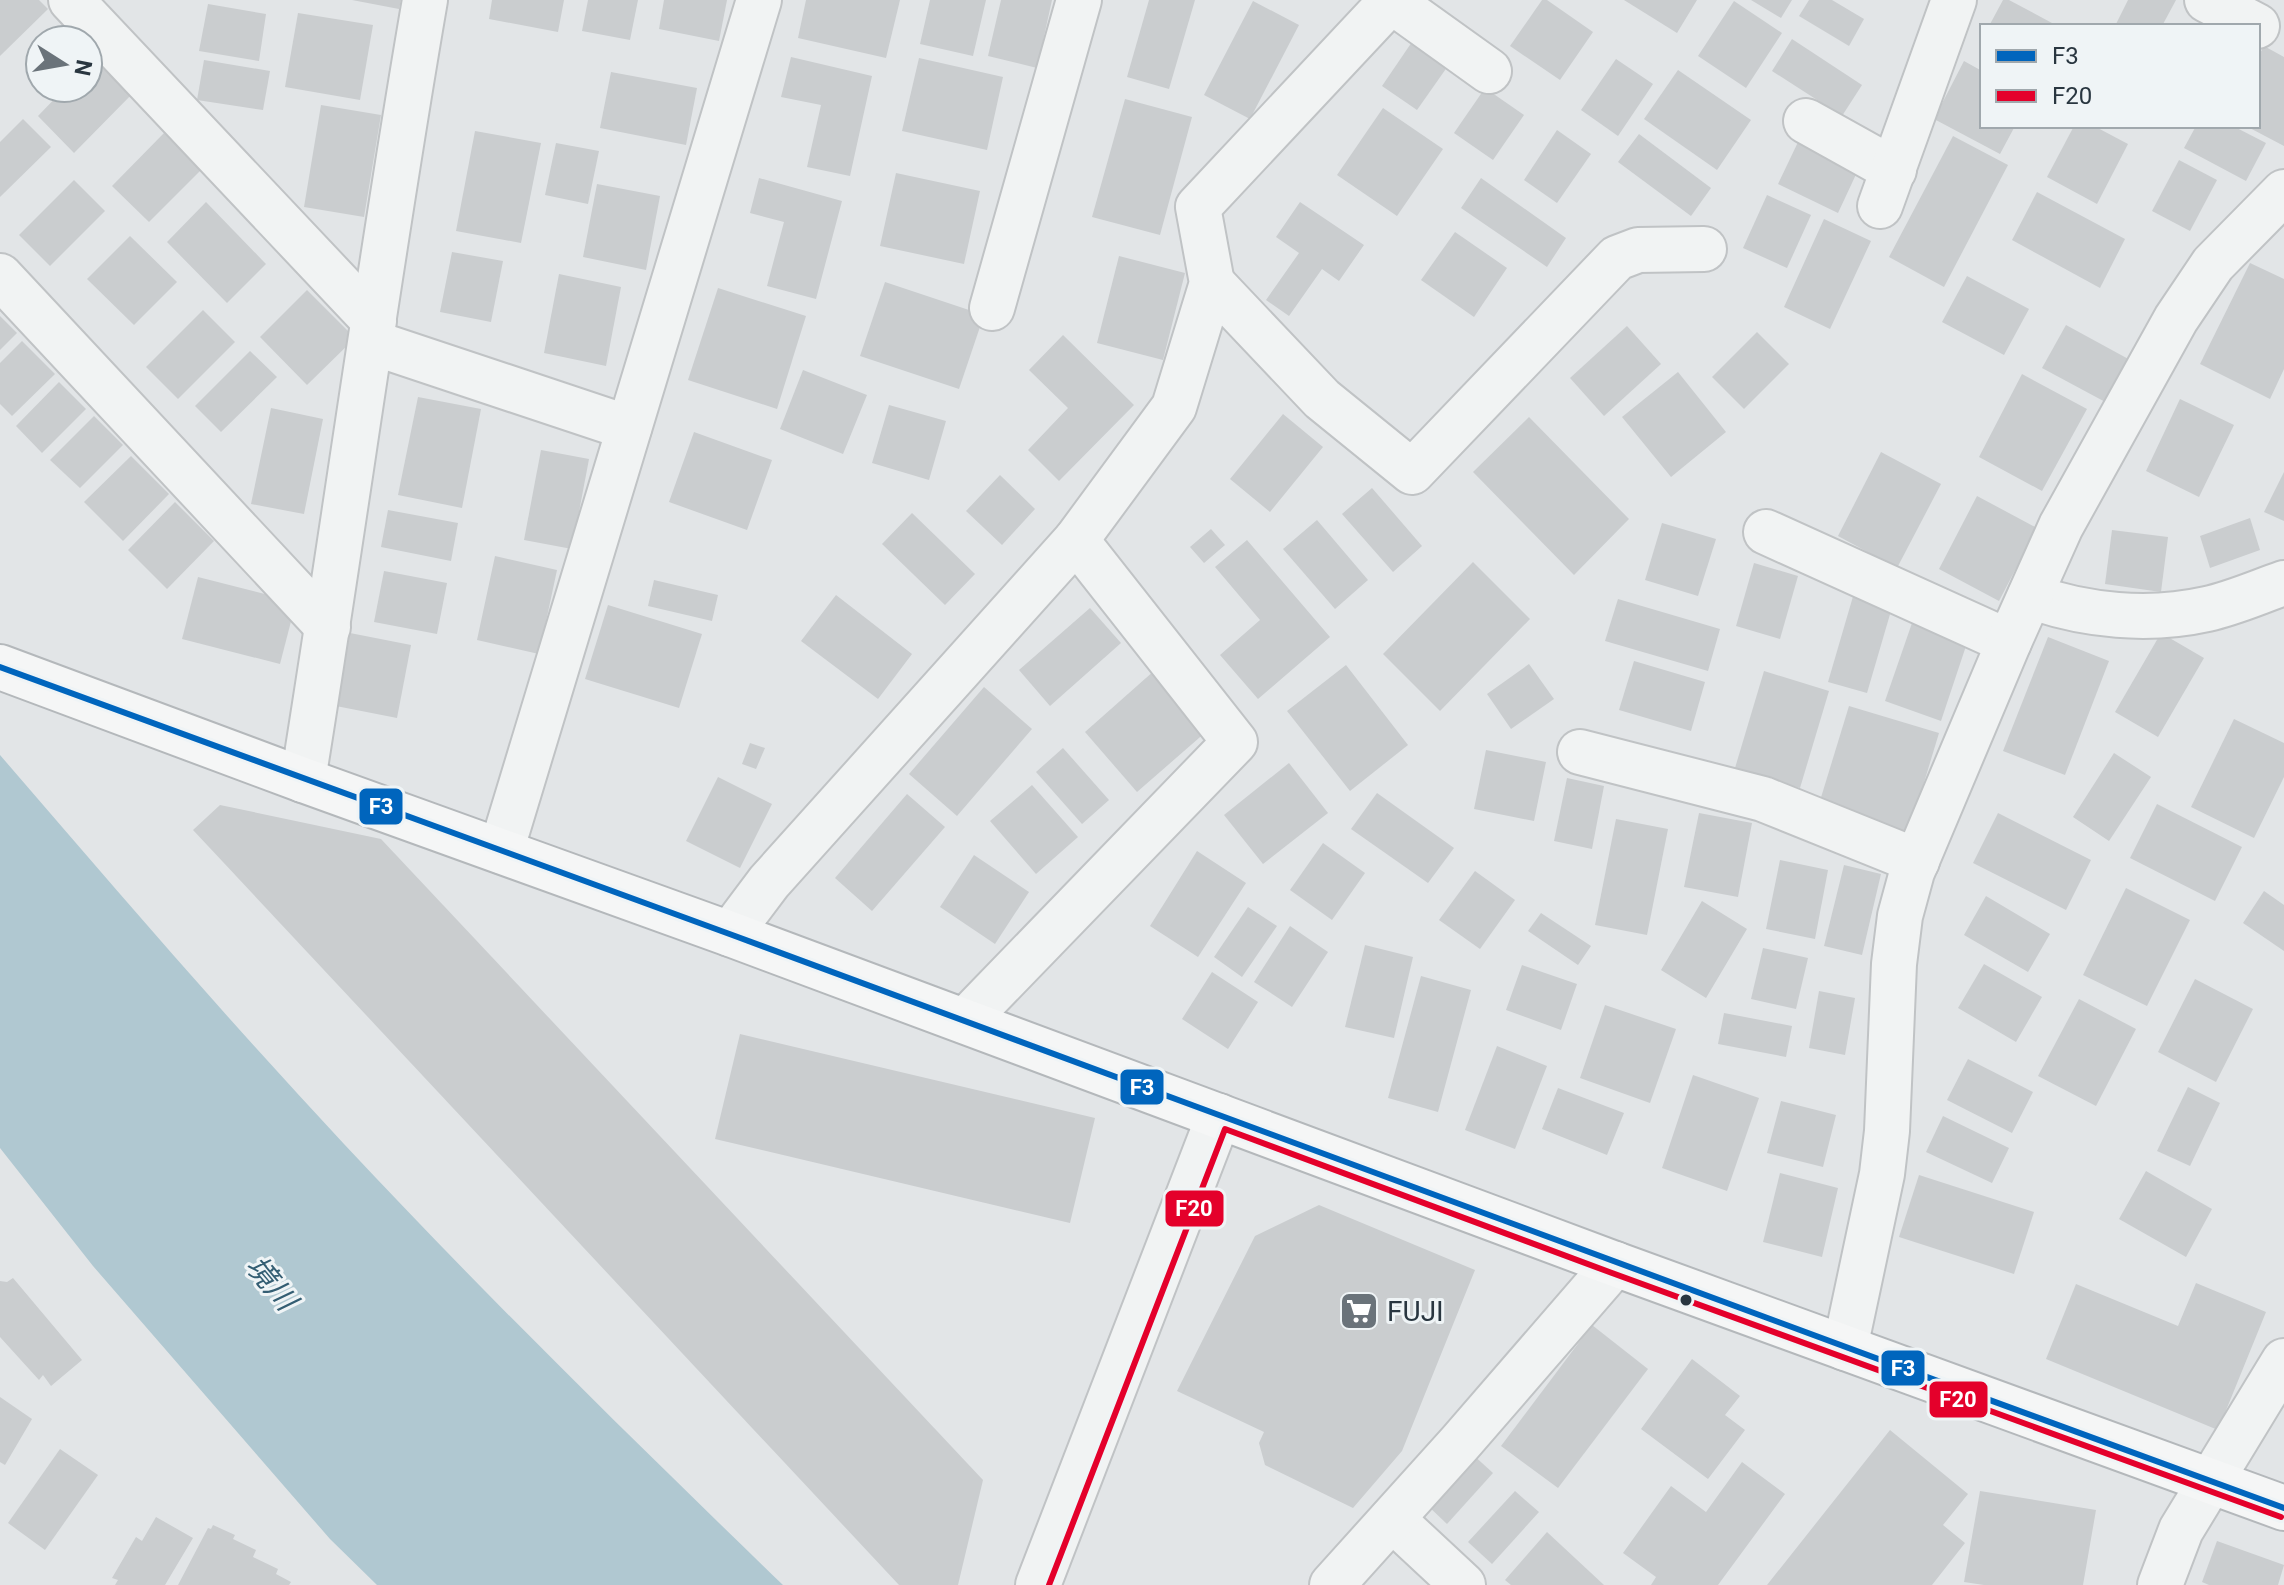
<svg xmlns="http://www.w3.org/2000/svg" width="2284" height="1585" font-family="Roboto,'Noto Sans JP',sans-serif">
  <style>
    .water { fill: #b0c8d1 }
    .building { fill: #cacdcf }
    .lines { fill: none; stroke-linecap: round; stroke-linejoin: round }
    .minor-casing { stroke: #c0c3c5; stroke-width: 48 }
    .highway-casing { stroke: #b4b8bb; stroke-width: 48 }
    .minor { stroke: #f1f3f3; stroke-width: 44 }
    .highway { stroke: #f5f6f6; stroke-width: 44 }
    .bus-1-casing { stroke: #eff4f6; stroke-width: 12 }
    .bus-2-casing { stroke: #eff4f6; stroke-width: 12 }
    .bus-1 { stroke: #0065bd; stroke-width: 6 }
    .bus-2 { stroke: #e4002b; stroke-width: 6 }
    .bus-dot { fill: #293640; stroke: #eff4f6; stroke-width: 3 }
    .labels { text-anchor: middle; stroke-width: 6; stroke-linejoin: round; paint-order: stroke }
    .poi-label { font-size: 28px; fill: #293640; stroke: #eff4f6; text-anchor: start }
    .water-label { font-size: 30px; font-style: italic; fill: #345e73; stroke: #eff4f6 }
    .line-badge { stroke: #eff4f6; stroke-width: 3 }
    .badge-label { font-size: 22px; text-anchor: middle; font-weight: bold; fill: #fff }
  </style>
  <rect width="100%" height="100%" fill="#e2e5e7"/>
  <path class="water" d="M0,755c113,131 226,263 344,389 142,152 290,297 439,441h-406l-47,-46 -237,-273 -93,-118z"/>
  <g class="building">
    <path d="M0,0h39l9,9 -48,47z"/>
    <path d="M352,0h49l-2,9z"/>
    <path d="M492,0h72l-6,32 -69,-13z"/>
    <path d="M588,0h50l-8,40 -48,-9z"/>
    <path d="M664,0h63l-8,41 -60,-12z"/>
    <path d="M806,0h94l-14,58 -88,-20z"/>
    <path d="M930,0h56l-13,56 -53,-12z"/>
    <path d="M1001,0h51l-15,68 -49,-12z"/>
    <path d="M1149,0h46l-26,89 -42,-12z"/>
    <path d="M1542,0h5l46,32 -33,48 -50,-34z"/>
    <path d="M1624,0h73l-20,33z"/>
    <path d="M1751,0h41l-11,18z"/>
    <path d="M1809,0h23l32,19 -15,27 -50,-30z"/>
    <path d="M2003,0h6l43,23 -1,3h-62z"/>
    <path d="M2128,0h48l-14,26h-47z"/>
    <path d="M1253,1l46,24 -49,94 -46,-24z"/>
    <path d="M1734,1l48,32 -36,55 -48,-32z"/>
    <path d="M208,4l58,10 -7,47 -60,-10z"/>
    <path d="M298,13l75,12 -13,75 -75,-13z"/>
    <path d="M67,22l18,18h-36z"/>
    <path d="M1414,39l36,24 -33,47 -35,-24z"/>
    <path d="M1792,39l70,46 -20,31 -70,-45z"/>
    <path d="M88,43l47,48 -61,62 -36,-37 27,-28h23z"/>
    <path d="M2264,46l20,11v89l-38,-20h12v-69z"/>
    <path d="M791,57l81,19 -22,100 -43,-9 14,-62 -40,-8z"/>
    <path d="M919,58l84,19 -16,73 -85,-19z"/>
    <path d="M1616,59l37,25 -35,52 -37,-26z"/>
    <path d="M204,60l66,11 -7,39 -66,-10z"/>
    <path d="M1964,61l18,10v55h33l-15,28 -66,-35z"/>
    <path d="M1678,70l73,50 -34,50 -73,-51z"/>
    <path d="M611,72l86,16 -11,57 -86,-17z"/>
    <path d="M1485,88l39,27 -31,45 -39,-27z"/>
    <path d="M1125,99l67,18 -32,118 -68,-18z"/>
    <path d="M321,105l60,10 -17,102 -60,-10z"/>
    <path d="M1383,108l60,41 -46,67 -60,-41z"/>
    <path d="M23,119l28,28 -51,50v-55z"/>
    <path d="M2074,126h20l34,18 -31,60 -50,-27z"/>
    <path d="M2196,126h37l33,17 -20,38 -62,-33z"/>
    <path d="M1557,130l34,24 -34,49 -33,-23z"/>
    <path d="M475,131l66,12 -20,100 -65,-12z"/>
    <path d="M164,133l37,37 -52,52 -37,-36z"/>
    <path d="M1639,134l72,54 -20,28 -73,-54z"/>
    <path d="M1953,136l55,29 -64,122 -55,-30z"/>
    <path d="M1799,140l60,28 -21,45 -60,-29z"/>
    <path d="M556,143l43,8 -11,53 -43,-9z"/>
    <path d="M2179,160l38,20 -27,51 -38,-20z"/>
    <path d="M896,173l84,18 -16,73 -84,-18z"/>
    <path d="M759,178l83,23 -26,98 -49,-13 17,-64 -34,-9z"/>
    <path d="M1481,178l85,60 -19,29 -86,-59z"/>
    <path d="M74,180l31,31 -55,55 -31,-31z"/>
    <path d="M597,184l63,12 -14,74 -63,-13z"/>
    <path d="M2037,192l88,47 -25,49 -88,-48z"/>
    <path d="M1767,195l44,20 -24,53 -44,-20z"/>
    <path d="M206,202l60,62 -39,39 -60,-61z"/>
    <path d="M1300,202l64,43 -25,36 -17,-12 -33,47 -23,-16 33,-47 -23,-16z"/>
    <path d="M1824,219l47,22 -41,88 -46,-22z"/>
    <path d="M1455,232l52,36 -33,49 -53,-37z"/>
    <path d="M130,236l47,46 -43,43 -47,-46z"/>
    <path d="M452,252l51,9 -12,61 -51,-10z"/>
    <path d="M1119,256l66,17 -22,87 -66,-17z"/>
    <path d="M2250,263l34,16v90l-14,30 -70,-35z"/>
    <path d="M559,274l62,13 -15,79 -62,-13z"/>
    <path d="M1967,276l62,33 -25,46 -62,-33z"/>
    <path d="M885,282l99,33 -25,74 -99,-33z"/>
    <path d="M718,288l88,28 -29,93 -89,-29z"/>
    <path d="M307,290l48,48 -48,47 -47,-48z"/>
    <path d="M203,310l32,32 -57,57 -32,-32z"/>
    <path d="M0,316l17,17 -17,17z"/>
    <path d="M2066,325l66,36 -23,43 -67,-36z"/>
    <path d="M1627,326l34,38 -57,52 -34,-38z"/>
    <path d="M1757,332l32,32 -45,45 -32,-32z"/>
    <path d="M1063,335l71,70 -75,76 -31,-31 40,-42 -39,-38z"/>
    <path d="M22,341l33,33 -43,42 -12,-12v-41z"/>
    <path d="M250,351l27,26 -56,55 -26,-26z"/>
    <path d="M803,370l64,25 -24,59 -63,-25z"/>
    <path d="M1678,372l48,60 -55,45 -49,-60z"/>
    <path d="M2022,374l65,35 -45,82 -63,-34z"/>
    <path d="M59,382l27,27 -44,44 -26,-27z"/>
    <path d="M418,397l63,12 -19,99 -64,-13z"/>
    <path d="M2180,399l54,26 -35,72 -53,-26z"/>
    <path d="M889,405l57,16 -17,59 -57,-17z"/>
    <path d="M271,408l52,11 -19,95 -53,-10z"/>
    <path d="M1283,414l40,33 -53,65 -40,-33z"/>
    <path d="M94,416l29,29 -43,43 -30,-28z"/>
    <path d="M1529,417l100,102 -55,56 -101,-103z"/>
    <path d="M694,432l78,28 -25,70 -78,-28z"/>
    <path d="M541,450l48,9 -17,90 -48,-9z"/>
    <path d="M1881,452l60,32 -44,84 -59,-32z"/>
    <path d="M131,456l38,38 -46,47 -39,-39z"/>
    <path d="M2284,472v49l-20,-9z"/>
    <path d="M1000,475l35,34 -33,36 -36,-34z"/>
    <path d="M1372,488l50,58 -29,26 -51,-58z"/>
    <path d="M1977,496l60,32 -38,73 -60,-32z"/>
    <path d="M175,502l39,39 -47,48 -39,-39z"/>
    <path d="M388,510l70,13 -7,38 -70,-14z"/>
    <path d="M912,513l63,61 -30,31 -63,-61z"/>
    <path d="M2250,518l10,32 -50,18 -10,-32z"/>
    <path d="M1317,520l51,60 -33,29 -52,-60z"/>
    <path d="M1662,523l54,16 -18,57 -53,-16z"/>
    <path d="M1211,529l14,16 -21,18 -14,-16z"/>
    <path d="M2112,530l56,7 -7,55 -56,-8z"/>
    <path d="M1247,540l83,97 -72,62 -38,-44 40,-35 -45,-53z"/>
    <path d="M495,556l62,14 -18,84 -62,-14z"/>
    <path d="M1473,562l57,57 -90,92 -57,-57z"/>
    <path d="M1754,563l44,13 -18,63 -44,-13z"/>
    <path d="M384,571l63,12 -10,51 -63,-12z"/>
    <path d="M198,577l98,25 -16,62 -98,-25z"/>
    <path d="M654,580l64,15 -6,26 -64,-15z"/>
    <path d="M1854,593l39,11 -26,89 -39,-11z"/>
    <path d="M836,595l76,59 -34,45 -77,-58z"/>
    <path d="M1618,599l102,30 -12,42 -103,-30z"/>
    <path d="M608,605l94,29 -23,74 -94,-29z"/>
    <path d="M1090,608l31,35 -71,63 -31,-36z"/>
    <path d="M1912,623l55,20 -26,78 -56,-20z"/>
    <path d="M350,633l61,12 -14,73 -61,-12z"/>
    <path d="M2161,633l43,25 -46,79 -43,-25z"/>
    <path d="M2048,637l61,24 -44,114 -62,-24z"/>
    <path d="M1634,661l71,21 -14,49 -72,-21z"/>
    <path d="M1529,664l25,35 -43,30 -24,-35z"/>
    <path d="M1346,665l62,80 -58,46 -63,-80z"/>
    <path d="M1155,670l52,61 -70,61 -52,-60z"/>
    <path d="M1764,671l65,20 -29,97 -65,-20z"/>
    <path d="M984,687l48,42 -75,87 -48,-42z"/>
    <path d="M1849,706l90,27 -30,99 -90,-28z"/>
    <path d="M2234,719l50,24v34l-30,61 -63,-31z"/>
    <path d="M750,743l15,5 -9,21 -14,-5z"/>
    <path d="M1063,748l46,52 -27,24 -46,-52z"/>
    <path d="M1486,750l60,12 -12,59 -60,-12z"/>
    <path d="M2114,753l37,24 -42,64 -36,-24z"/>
    <path d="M1289,763l39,50 -65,51 -39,-49z"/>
    <path d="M718,777l54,27 -32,64 -54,-27z"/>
    <path d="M1567,778l37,8 -12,63 -38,-8z"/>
    <path d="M1032,785l46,52 -42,37 -46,-53z"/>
    <path d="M1377,793l77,55 -26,35 -77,-54z"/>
    <path d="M907,794l38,33 -73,84 -37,-33z"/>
    <path d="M2157,804l85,43 -27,54 -85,-43z"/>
    <path d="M220,805l161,34 602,641 -25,105h-59l-706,-755z"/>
    <path d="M1699,813l53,10 -14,74 -54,-10z"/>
    <path d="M1998,813l93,47 -25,50 -93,-47z"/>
    <path d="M1616,819l52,10 -21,106 -52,-10z"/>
    <path d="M1323,843l42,30 -33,47 -42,-30z"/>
    <path d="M1197,851l49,32 -48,74 -48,-31z"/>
    <path d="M974,855l55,37 -34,52 -55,-37z"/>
    <path d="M1780,860l48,10 -13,69 -49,-10z"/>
    <path d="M1844,865l37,9 -19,81 -38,-9z"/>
    <path d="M1475,871l40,29 -35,49 -41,-29z"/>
    <path d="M2126,888l64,32 -43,86 -64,-31z"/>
    <path d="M2264,891l20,14v46l-41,-28z"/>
    <path d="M1986,896l64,38 -22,38 -64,-37z"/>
    <path d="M1702,901l45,28 -41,69 -45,-28z"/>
    <path d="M1248,907l29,19 -35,51 -28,-20z"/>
    <path d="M1541,913l50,33 -13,19 -50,-34z"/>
    <path d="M1290,926l38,26 -36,55 -38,-25z"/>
    <path d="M1365,945l48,12 -19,81 -49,-11z"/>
    <path d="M1763,948l45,10 -12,51 -45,-10z"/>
    <path d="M1984,964l58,33 -26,45 -58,-34z"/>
    <path d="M1522,965l55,19 -16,46 -55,-20z"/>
    <path d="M1212,972l46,30 -30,47 -46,-30z"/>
    <path d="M1421,976l50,14 -33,122 -50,-14z"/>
    <path d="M2195,979l58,30 -37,73 -58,-30z"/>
    <path d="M1819,991l36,7 -10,57 -36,-7z"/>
    <path d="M2079,999l57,30 -40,77 -58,-30z"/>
    <path d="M1605,1005l71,24 -26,74 -70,-25z"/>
    <path d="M1724,1013l68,13 -6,31 -68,-13z"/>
    <path d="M740,1034l355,84 -25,105 -355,-84z"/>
    <path d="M1497,1046l50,20 -32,83 -50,-19z"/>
    <path d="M1968,1059l65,33 -21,41 -65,-33z"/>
    <path d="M1693,1075l66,23 -32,93 -65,-23z"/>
    <path d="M2188,1087l32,16 -30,63 -33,-15z"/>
    <path d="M1558,1088l66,25 -17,42 -65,-26z"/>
    <path d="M1781,1101l55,14 -13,52 -56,-14z"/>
    <path d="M1943,1116l66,32 -17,35 -66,-31z"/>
    <path d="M2146,1171l66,38 -26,48 -67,-38z"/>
    <path d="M1780,1173l58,15 -16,69 -59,-15z"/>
    <path d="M1919,1175l115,37 -20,62 -115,-37z"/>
    <path d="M1319,1205l156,65 -73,181 -49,57 -88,-43 -6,-22 5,-11 -87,-41 78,-155z"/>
    <path d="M13,1278l69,82 -31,26 -8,-11 -4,5 -39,-43v-56l7,1z"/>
    <path d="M2196,1283l70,29 -48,118 -172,-71 30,-75 102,42z"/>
    <path d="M1592,1325l56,44 -90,119 -57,-42z"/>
    <path d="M1692,1359l48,37 -15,19 20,15 -37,49 -67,-50z"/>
    <path d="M0,1397l32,22 -27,46 -5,-3z"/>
    <path d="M1890,1430l78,64 -25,31 22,18 -33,42h-165z"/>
    <path d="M60,1449l38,26 -53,75 -37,-27z"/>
    <path d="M1471,1453l22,20 -46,51 -22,-21z"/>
    <path d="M1742,1462l43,32 -67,91h-67l5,-8 -33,-24 48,-67 35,26z"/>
    <path d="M1515,1491l24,21 -47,52 -24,-22z"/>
    <path d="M1980,1491l116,19 -13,75h-99l-20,-3z"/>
    <path d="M156,1517l37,21 -28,47h-50l3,-5 -6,-2 24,-41 6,4z"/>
    <path d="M213,1525l22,10 -2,4 23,11 -3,7 25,12 -2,5 15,8 -2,3h-111l30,-57 3,1z"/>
    <path d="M1547,1532l57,53h-93l-6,-5z"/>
    <path d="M2217,1541l67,24 -6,20h-69l-7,-3z"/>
  </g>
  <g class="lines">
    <defs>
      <g id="minor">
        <path d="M71,0l303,321"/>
        <path d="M1390,0l99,71"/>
        <path d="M2207,0l50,26"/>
        <path d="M1806,121l88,49"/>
        <path d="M1880,206l74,-206"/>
        <path d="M0,276l328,351"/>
        <path d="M1212,283l110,116 90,73 205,-214 21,-8 66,-1"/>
        <path d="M992,308l87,-308"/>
        <path d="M371,342l258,86"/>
        <path d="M1766,532l243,110"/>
        <path d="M2030,596c55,20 119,26 177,13 27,-6 51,-17 77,-26"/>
        <path d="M1580,752l183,47 154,62"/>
        <path d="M303,780c42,-260 77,-521 122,-780"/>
        <path d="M501,851l258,-851"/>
        <path d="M730,934l39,-52 307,-342 98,-133 38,-124 -14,-76 193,-206"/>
        <path d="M965,1021l270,-279 -159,-202"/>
        <path d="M1845,1348l37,-174 5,-43 7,-167 6,-48 12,-44 97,-230 52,-116 115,-207 37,-55 71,-72"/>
        <path d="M1392,1519l71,66"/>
        <path d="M1038,1585l181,-469"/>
        <path d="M1332,1585l128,-142 155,-179"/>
        <path d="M2160,1585l21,-55 103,-169"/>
      </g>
      <path id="highway" d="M0,667l303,113 427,154 885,330 669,244"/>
    </defs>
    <use href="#minor" class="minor-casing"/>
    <use href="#highway" class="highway-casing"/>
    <use href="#minor" class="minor"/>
    <use href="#highway" class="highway"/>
    <defs>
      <path id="bus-1" d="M0,667c244,91 490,178 735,269 516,191 1032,383 1549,572"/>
      <path id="bus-2" d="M1049,1585l176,-456 387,144 669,244"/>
    </defs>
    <use href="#bus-1" class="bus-1-casing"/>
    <use href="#bus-2" class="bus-2-casing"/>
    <use href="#bus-1" class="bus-1"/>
    <use href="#bus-2" class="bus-2"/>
  </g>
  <defs>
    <symbol id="supermarket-square" viewBox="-11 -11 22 22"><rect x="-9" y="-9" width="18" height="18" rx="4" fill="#6a737a" stroke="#eff4f6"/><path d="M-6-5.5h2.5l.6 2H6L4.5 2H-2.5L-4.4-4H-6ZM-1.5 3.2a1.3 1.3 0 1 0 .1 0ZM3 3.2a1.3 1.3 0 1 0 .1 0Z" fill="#fff"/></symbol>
  </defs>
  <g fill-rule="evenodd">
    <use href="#supermarket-square" x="1337" y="1289" width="44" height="44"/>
  </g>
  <circle class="bus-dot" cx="1686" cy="1300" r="7"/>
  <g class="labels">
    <g class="poi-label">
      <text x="1387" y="1321">FUJI</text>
    </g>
    <g class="water-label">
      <text transform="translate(271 1283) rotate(50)" y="10">境川</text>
    </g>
  </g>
  <g class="line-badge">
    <rect x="358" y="787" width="46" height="39" rx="8" fill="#0065bd"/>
    <rect x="1119" y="1068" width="46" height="38" rx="8" fill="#0065bd"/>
    <rect x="1164" y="1189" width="61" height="39" rx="8" fill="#e4002b"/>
    <rect x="1880" y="1349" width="46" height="38" rx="8" fill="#0065bd"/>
    <rect x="1928" y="1380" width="61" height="39" rx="8" fill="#e4002b"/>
  </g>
  <g class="badge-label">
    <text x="381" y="814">F3</text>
    <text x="1142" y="1095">F3</text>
    <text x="1194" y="1216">F20</text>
    <text x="1903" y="1376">F3</text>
    <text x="1958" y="1407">F20</text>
  </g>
  <rect x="1980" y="24" width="280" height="104" fill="#eff4f6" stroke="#a0a8ad" stroke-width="2"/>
  <rect x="1996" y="50" width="40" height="12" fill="#0065bd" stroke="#a0a8ad" stroke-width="2"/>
  <text x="2052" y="64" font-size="24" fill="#293640">F3</text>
  <rect x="1996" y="90" width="40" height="12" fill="#e4002b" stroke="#a0a8ad" stroke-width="2"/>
  <text x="2052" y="104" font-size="24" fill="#293640">F20</text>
  <g transform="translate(64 64) rotate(101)"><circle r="38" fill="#eff4f6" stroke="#a0a8ad" stroke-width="2"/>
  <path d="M0-6L14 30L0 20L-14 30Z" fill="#6a737a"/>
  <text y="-12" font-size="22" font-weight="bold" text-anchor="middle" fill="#293640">N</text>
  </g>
</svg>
